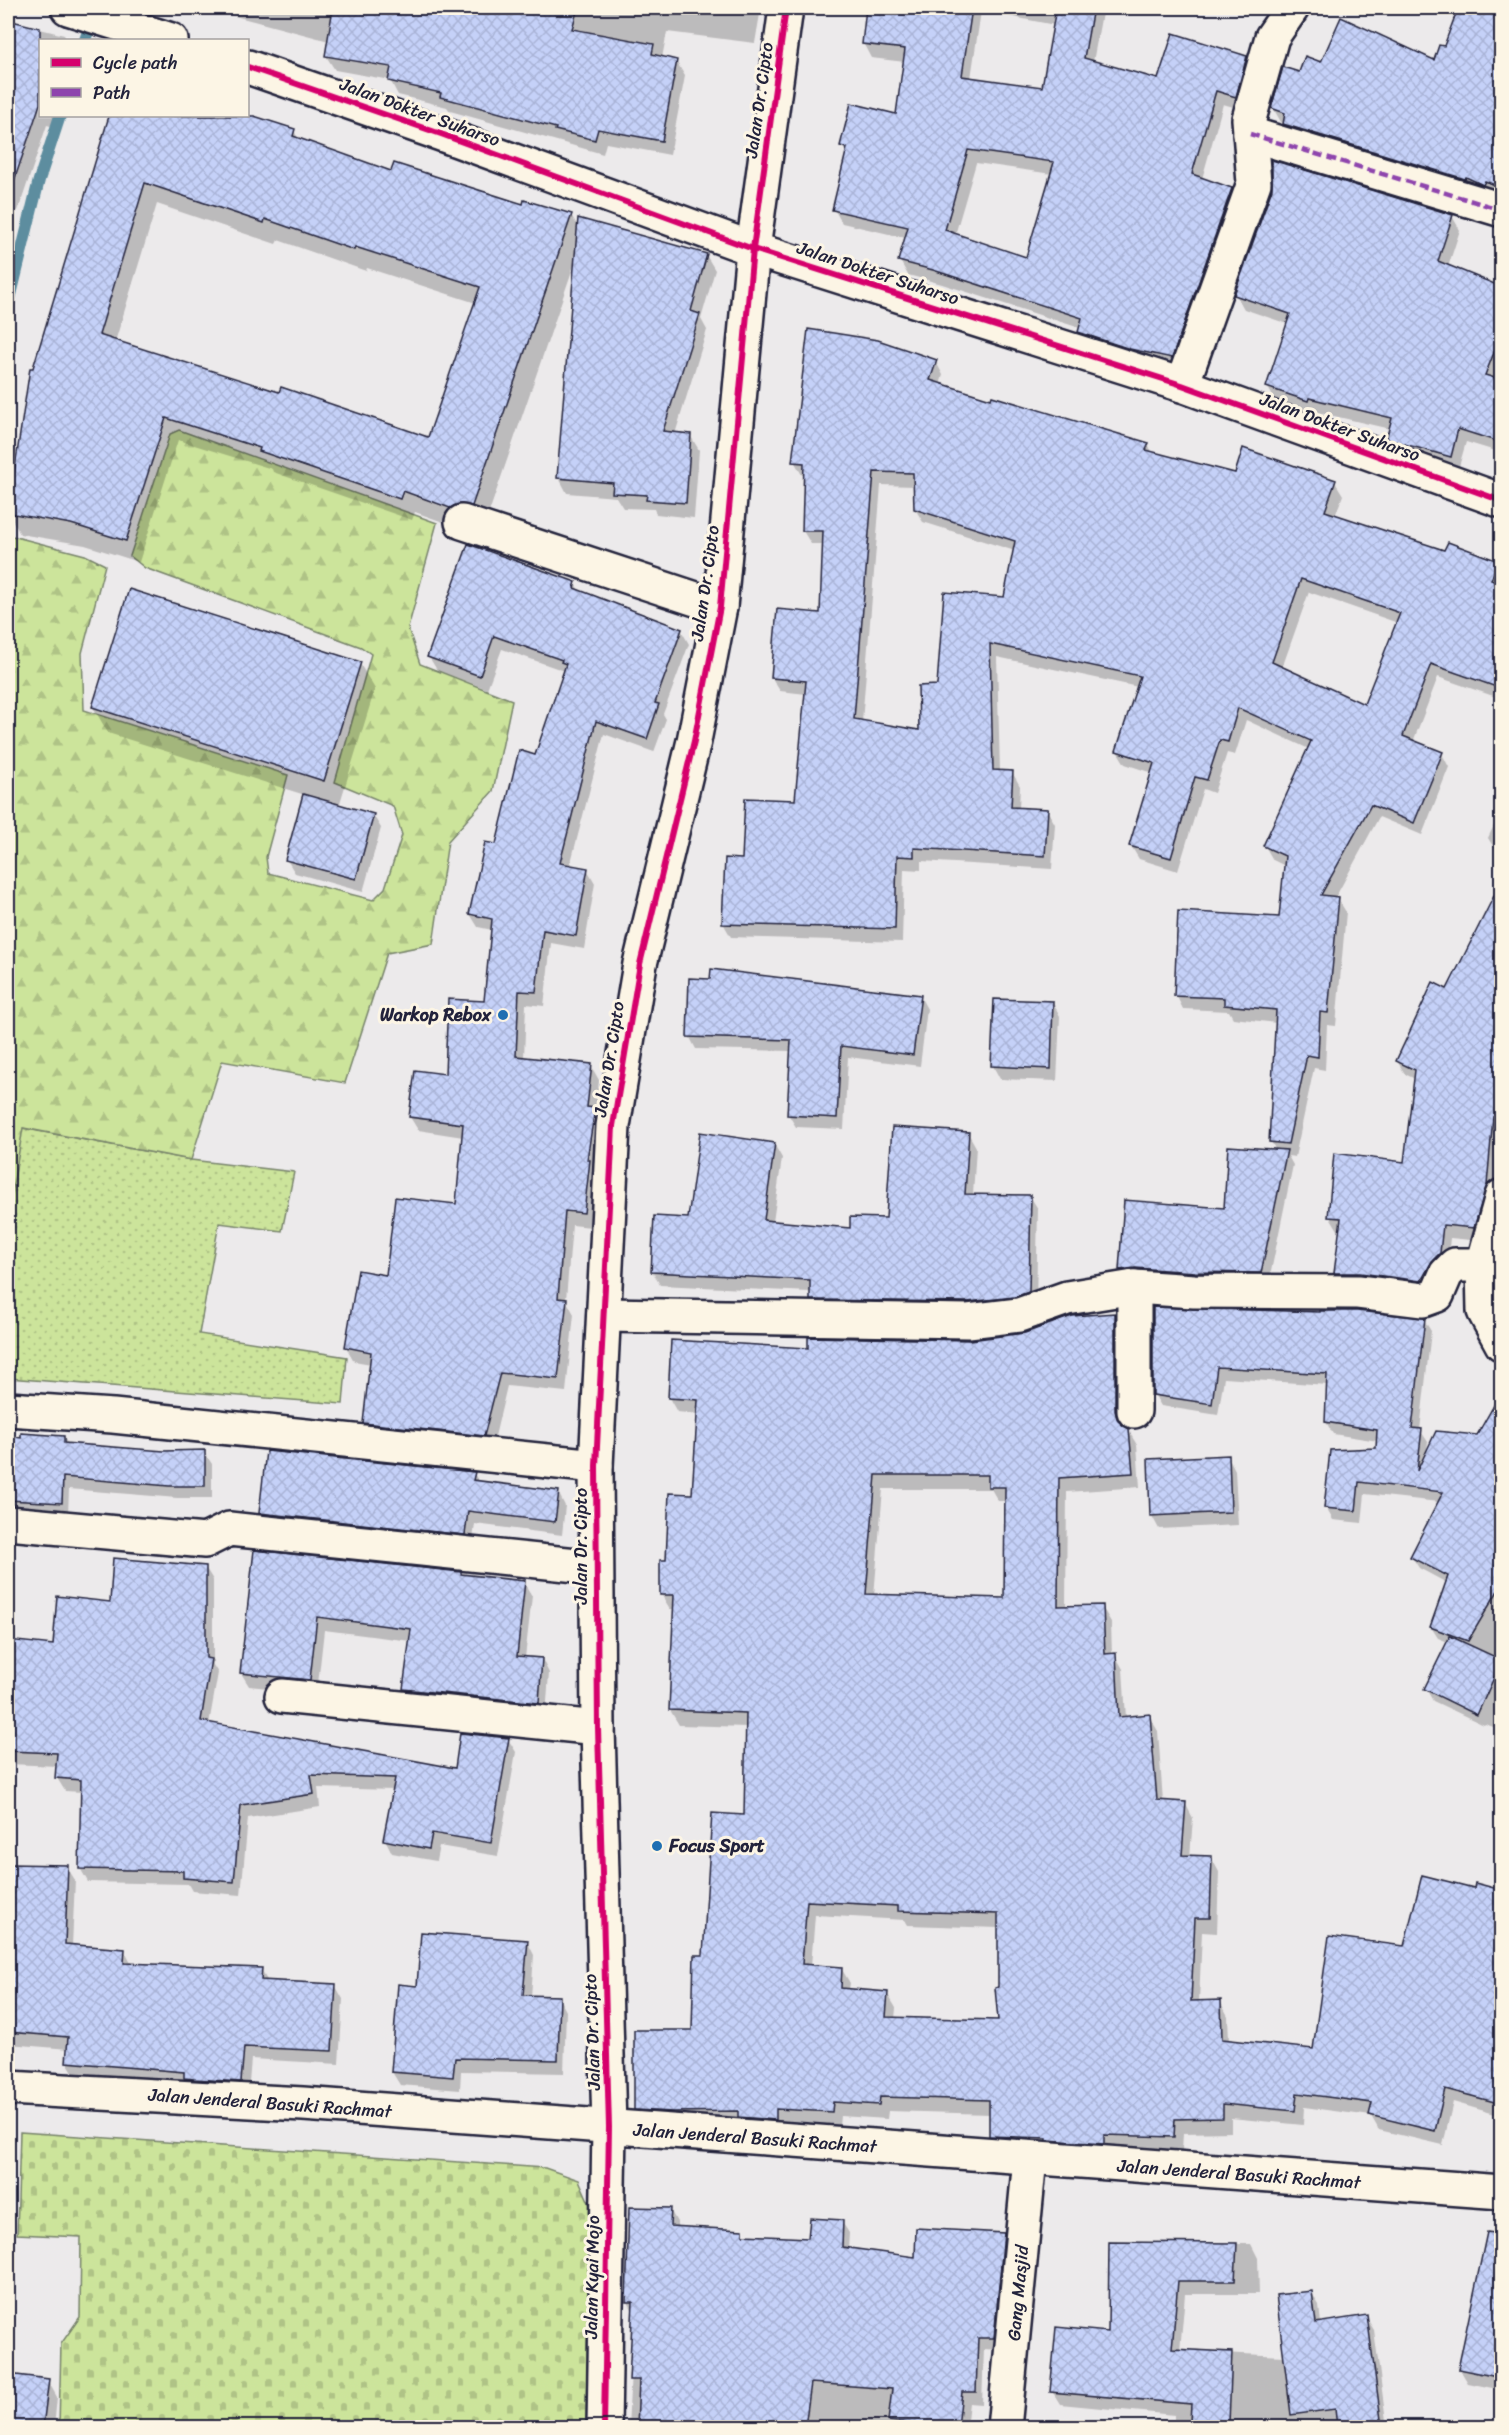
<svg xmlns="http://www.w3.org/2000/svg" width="1509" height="2435" font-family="Sriracha,sans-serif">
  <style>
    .grass { fill: url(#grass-dots); stroke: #77836b; stroke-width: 1.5 }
    .forest { fill: url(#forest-firs); stroke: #77836b; stroke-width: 1.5 }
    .cemetery { fill: url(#cemetery-stones); stroke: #77836b; stroke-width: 1.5 }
    .shadow { fill: #0003; fill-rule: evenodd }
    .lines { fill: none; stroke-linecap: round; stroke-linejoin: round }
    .stream { stroke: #5d8d9f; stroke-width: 12 }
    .building { fill: url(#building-cross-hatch); stroke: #22223b; stroke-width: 1.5; fill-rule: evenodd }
    .street-casing { stroke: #22223b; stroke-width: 38 }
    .secondary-casing { stroke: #22223b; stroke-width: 38 }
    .primary-casing { stroke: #22223b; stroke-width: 38 }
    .street { stroke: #fcf5e5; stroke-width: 33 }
    .secondary { stroke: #fcf5e5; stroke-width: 33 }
    .primary { stroke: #fcf5e5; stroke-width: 33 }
    .quiet { stroke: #8e44ad; stroke-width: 4.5; stroke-dasharray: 9 4.5; stroke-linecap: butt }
    .cycleway-casing { stroke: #fcf5e5; stroke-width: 10 }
    .cycleway { stroke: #d6006c; stroke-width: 6 }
    .poi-dot { fill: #1f6fb2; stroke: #fcf5e5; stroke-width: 2 }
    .labels { text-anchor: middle; stroke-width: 6; stroke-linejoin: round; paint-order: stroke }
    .street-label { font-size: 18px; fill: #22223b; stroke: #fcf5e5 }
    .poi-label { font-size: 18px; font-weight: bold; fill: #22223b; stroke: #fcf5e5; text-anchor: end }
  </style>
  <defs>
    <pattern id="grass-dots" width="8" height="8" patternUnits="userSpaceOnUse" patternTransform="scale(1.5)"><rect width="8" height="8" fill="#cce49b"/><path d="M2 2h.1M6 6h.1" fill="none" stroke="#afc386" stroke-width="1.8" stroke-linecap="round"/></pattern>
    <pattern id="forest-firs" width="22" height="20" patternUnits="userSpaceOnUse" patternTransform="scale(1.5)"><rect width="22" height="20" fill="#cce49b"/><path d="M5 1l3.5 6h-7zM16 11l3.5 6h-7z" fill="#afc386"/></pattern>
    <pattern id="cemetery-stones" width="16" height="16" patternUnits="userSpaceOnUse" patternTransform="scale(1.5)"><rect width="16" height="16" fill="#cce49b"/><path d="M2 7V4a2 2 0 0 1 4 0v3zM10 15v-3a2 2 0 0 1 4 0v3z" fill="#afc386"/></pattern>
    <pattern id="building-cross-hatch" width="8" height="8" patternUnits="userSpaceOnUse" patternTransform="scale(1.5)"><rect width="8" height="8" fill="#c5d1f8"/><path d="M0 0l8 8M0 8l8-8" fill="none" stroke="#a9b3d6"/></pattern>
  </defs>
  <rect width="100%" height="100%" fill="#eceaeb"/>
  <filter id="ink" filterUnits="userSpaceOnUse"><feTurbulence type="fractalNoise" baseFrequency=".0167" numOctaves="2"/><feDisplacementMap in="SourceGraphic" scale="12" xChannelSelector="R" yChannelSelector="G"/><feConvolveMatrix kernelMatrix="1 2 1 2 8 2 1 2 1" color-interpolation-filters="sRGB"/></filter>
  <g filter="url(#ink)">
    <path class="grass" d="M22,1128l169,32 103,12 -12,59 -63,-8 -20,111 148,23 -4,47 -335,-26v-163z"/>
    <path class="forest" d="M179,430l258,93 -29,105 12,36 92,36 -19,91 -45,50 -15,103 -46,9 -42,130 -123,-22 -31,99 -168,-32 -15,87v-680l77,20 20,10 -23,88 2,57 204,65 -22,82 2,16 105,27 12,-12 17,-53 -9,-29 -58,-24 36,-128 -10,-7 -216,-79 -15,-12 40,-122z"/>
    <path class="cemetery" d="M20,2132l525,36 34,12 11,25 -4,222h-527l2,-83 19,-27 1,-80 -64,-3z"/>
    <g class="shadow">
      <path d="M204,8h552l4,6 -5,29 -88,-11 -5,26 14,3 9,15 -15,79 -64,-12 -3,11 -153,-43 -3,-4 -49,-12 -8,-15 -55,-10 -9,-14 3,-15z"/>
      <path d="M868,8h235l-10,54 66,19 87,-24 8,14 -10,39 -21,-6 -21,75 29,10 9,14 -60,168 -93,-25 -8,-14 1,-4 -138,-44 -34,-9 -8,-14 6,-23 -64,-15 -8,-14 13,-55 -5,-8 55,-30 8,-54 -34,-4 -8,-15zM981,11l74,14 -11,64 -73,-11zM976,163l76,11 -25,85 -72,-24z"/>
      <path d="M1459,8h43v190l-209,-60 -8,-15 -4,-1 -8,-14 27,-34 22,-10 113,-2 10,-14z"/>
      <path d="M8,21l56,14 3,5h-27v76h17l-3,11 -7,-2 -29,86 -10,-4z"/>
      <path d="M248,115l46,16 5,9 93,33 132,33 47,9 8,13 127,27 9,15 -14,49 6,11 -32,104 15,1 9,15 -5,68 -38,-4 -2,-5 -31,-1 -7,-11 -49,-4 -8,-15 16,-216 -91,265 -21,2 -48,-17 -3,8 -139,-48 -1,-3 -94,-29 -39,122 -54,-17 -65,-11 -12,-22 23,-142h3l76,-254zM157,204l119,40 2,-4 88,31 1,-3 109,35 -47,136 -314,-97z"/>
      <path d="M1452,216l8,14 -12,37 54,22v76l-6,15 6,2v71l-36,-11 -8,28 -62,-18 -8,-14 2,-9 -73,-17 -1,2 -41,-14 -8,-14 21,-62 -44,-15 -8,-14z"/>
      <path d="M936,362l7,13 -3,10 208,59 5,10 83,21 99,7 8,13 -8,21 110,36 3,-8 49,19 5,7v129l-64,-22 -25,65 29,12 7,13 -27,68 -43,-18 -44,81 3,1 8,13 -10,114 -9,-1 -2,45 -11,-2 -19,89 -7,-1 5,9 -25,121 -140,-3 -7,-13 5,-68 99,7 51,-58 -5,-10 6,-118 -44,-5 -4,-7 -46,-2 -7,-14 104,-77 5,-52 -12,-6 -8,-14 44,-97 -63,-29 -11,35 -8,-2 -13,40 -11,-4 -25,82 -39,-12 -8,-13 21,-73 -27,-9 -8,-13 21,-64 -141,-30 3,115h12l8,14 -1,23 28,1 8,14 -3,45 -131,-8v9l-17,-1 -2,73 -171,-5 -8,-14 20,-62 53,-59 10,-108 -26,-3 -8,-13 49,-64 3,-70h-13l-8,-13 2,-56h-3l-8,-14zM881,485l34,1v23l8,13 92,29 -9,47 -85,134 -59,-10zM1309,592l89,31 -33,83 -83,-38z"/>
      <path d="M575,583l4,8 102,39 8,14 -26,70 3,5 -12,33 -50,-18 -34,132 17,3 8,14 -11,66 -33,-6 -7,63 -18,-2 -2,54 67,8 8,14 -3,32 6,11 -11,104 -19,-2 -6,75 8,14 -8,78 -59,-6 -15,63 -119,-13 -8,-13 6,-59 -17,-3 -8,-14 42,-70 69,-71 6,-69 -45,-7 -8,-13 36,-41 39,-74 7,-72 -14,-3 -8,-13 66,-158 29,-85 -63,-22 -15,40 -50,-19 -8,-13z"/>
      <path d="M360,664l15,25 -36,117 34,9 8,13 -18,64 -68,-19 -8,-13 18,-65 -197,-62 -15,-26z"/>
      <path d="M1502,808v46l-6,-3 -8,-13z"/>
      <path d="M1502,883v274l-5,8 -3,34 -13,42 -31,-3 -3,29 -17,26 -86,-7 -8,-13 5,-43h-3l-8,-13 76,-53 9,-85 -10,-5 -8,-13 51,-70z"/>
      <path d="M920,996l7,13 -7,57 -72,-9 -4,72 -48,-2 -8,-13 4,-63 -96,-2 -7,-13z"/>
      <path d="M1053,1003l7,13 -3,65 -57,-2 -7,-13z"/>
      <path d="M968,1133l8,14 -3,48 57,1 8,13 -2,96 -217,7 -8,-13v-7l-151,-7 -8,-14 37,-52 85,-75 8,14 -9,64 78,7 36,-9z"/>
      <path d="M1154,1309l270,11 7,11 -11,99 8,12 -2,12 51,-17 25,-19v312l-17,-6 -1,1 -51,-24 -7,-12 22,-47 -10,-4 -7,-11 16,-44 -28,-15 -7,-11 27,-55 -74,-8 -3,29 -29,-3 -7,-12 51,-59 1,-8 -45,-7 -7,-12 2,-37 -104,-7 -6,37 -57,-9 -7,-12z"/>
      <path d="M1114,1315l9,14v97l5,4 9,15 3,42 -73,5 -1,116 36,-1 9,15 1,33h3l8,14 3,49 23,-2 9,15 5,71 22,1 8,15 -3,39h21l8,15 -2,61 -15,-1 -3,70 21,-1 8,15 1,25 85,9 91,-102 70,-58 27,2v224l-49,-14 -10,43 -64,-15 -8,-14 -67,-9 -1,18 -72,-7v14l-48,1 -1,18 -184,-1 -8,-15v-21l-102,-3 -1,8 -47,-3 -1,10 -55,-3v11l-140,-10 -8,-15 57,-78 12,-74 40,-140 2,-90 -68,-2 -9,-15 5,-101h-5l-9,-15 6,-32 26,-66 5,-82 -21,-2 -8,-14 140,-48 161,-9 55,-7zM883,1489h108l7,12h8v99l-132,-4zM815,1915l90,5 3,5 91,3 1,94 -105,-3 1,-11 -9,-15 -38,-3 1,-7 -9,-15 -30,-2z"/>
      <path d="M8,1437l15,3 41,-3 4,8 96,7h40l8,12v34h-35l-108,-9 -1,26 -60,-3z"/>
      <path d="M1228,1456l7,14 3,55 -79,4 -7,-13 -3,-56z"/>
      <path d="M474,1474l6,9 78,9 7,14 -3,29 -87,-11 -3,23 -204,-21 -8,-13z"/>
      <path d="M256,1552l268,31 8,13 -7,62 17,1 7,14 -3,43 -134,-14 -8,-13 7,-48 -87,-11 -7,63 -68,-7 -8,-13z"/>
      <path d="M205,1567l8,13v85l5,8 -9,51 247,46 52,-31 8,13 -18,104 -59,-10 -3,15 -44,-8 -7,-14 9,-49 -76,-2 2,19 -72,11 -7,77 -49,-4 -4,-7 -100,-2 -8,-14 2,-76 -17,-1 -8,-13 1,-12 -50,-2v-123l46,6 57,-44z"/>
      <path d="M8,1827l2,4 -2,27z"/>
      <path d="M8,1865l59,2 8,13 -3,66 52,4 8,15 129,5 7,12 67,3 8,14 -4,65 -88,-5 -3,36 -59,-10 -114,-10 -8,-13 2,-13 -61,-5z"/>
      <path d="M527,1941l7,14 -3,42 28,1 7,13 -2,62 -103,-2 -1,19 -60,-5 -8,-13 26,-84z"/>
      <path d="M670,2210l7,12v6l65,3 3,5 65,4 32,-18 7,11 -1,16 68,10 87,-24 7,12 -10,103 -16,-1 -2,55 -13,-1 -3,25h-338l6,-115 -6,-11z"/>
      <path d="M1111,2244h140l7,14 1,36h-74l-5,57 105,5 26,-64 8,13 2,19 45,-7 8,13 13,98h-213v-13l-114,-11 -8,-13 57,-58z"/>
      <path d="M1502,2276v114l-34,-7 -9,-15z"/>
      <path d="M8,2376l40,5 9,16 -3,31h-46z"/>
    </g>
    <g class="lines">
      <g class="stream">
        <path d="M85,40l8,-23"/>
        <path d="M8,307l31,-127 21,-64"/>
      </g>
    </g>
    <g class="building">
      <path d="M333,8h245l-6,21 82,15 -2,10 25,6 -15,81 -64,-12 -3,11 -40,-10 1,-2 -116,-31 1,-4 -53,-12 3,-14 -66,-11z"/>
      <path d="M866,8h106l-10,68 80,11 14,-79h37l-9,50 74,21 15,-46 74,23 -11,41 -20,-6 -24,83 40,14 -60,170 -42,-9 -52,-17 4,-14 -149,-48 -35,-9 10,-34 -76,-17 15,-62 -7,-2 11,-43 45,11 9,-65 -43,-5zM968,150l86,12 -28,95 -81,-27z"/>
      <path d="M1458,8h44v180l-17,-7 -2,4 -17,-8 -1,2 -182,-55 2,-11 -14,-5 12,-41 16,5 6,-16 16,6 20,-45 93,43 5,-15 5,1z"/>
      <path d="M8,20l32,8v76l-27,80 -5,-1z"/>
      <path d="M109,116h145l41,13 -2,7 98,35 3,-8 129,41 1,-4 48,14 -100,292 -13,-2 -9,4 -47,-17 -3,8 -141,-48 1,-3 -94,-30 -40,123 -55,-17 -63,-11 22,-145h3zM145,183l119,40 1,-4 89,31 1,-3 125,40 -52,150 -147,-50 -2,5 -180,-57z"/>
      <path d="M1272,160l181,55 -15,46 64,26v46l-17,42 17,5v63l-44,-14 -7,28 -65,-18 6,-21 -83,-20 -1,3 -42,-14 24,-73 -56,-19 38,-106z"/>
      <path d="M578,218l129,36 -16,57 9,3 -37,117 28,3 -5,69 -40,-3 1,-5 -35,-2 1,-10 -56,-5z"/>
      <path d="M808,329l70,11 59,20 -7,20 61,19 1,-3 157,47 -3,7 89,23 8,-25 93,32 -11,31 119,39 4,-8 50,19 -7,19 11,4v105l-71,-25 -28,72 40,16 -29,71 -43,-18 -50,90 18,2 -11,116 -8,-1 -2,45 -11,-2 -19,89 -19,-2 7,-132 -52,-5v-7l-50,-2 4,-85 101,6 6,-61 -22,-10 48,-105 -73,-33 -10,34 -8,-2 -13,40 -12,-3 -24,81 -42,-12 25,-83 -38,-12 24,-75 -150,-32 3,126 20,1 -2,36 37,2 -3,47 -131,-8v9l-17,-1 -2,73 -173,-5 3,-66 17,1 3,-61 50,2 11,-119 -35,-3 6,-69 43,4 3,-82h-21l2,-68 -12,-1zM874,472l39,1 1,36 101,32 -11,56 -60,-5 -7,93 -19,1 1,44 -65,-11zM1301,579l99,34 -36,91 -92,-42z"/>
      <path d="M468,544l108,38 -2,6 108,41 -27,74 4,1 -12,35 -51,-18 -36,142 28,5 -12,68 -33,-6 -7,62 -17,-1 -3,65 76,8 -5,43 8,1 -8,52h3l-6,53 -19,-2 -7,87 9,1 -9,80 -58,-6 -16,63 -121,-13 8,-71 -26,-5 13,-77 28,5 9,-78 61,7 7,-80 -54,-7 6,-47 30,4 3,-75 36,2 8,-82 -23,-5 16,-72 11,2 23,-94 16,5 31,-91 -5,-2 1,-2 -68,-24 -14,40 -53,-19z"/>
      <path d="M129,589l232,73 -37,119 -232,-74z"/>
      <path d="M303,794l71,20 -18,65 -71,-19z"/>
      <path d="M1502,880v242l-9,-5 -6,68 -13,43 -31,-3 -3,28 -8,8 -11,20 -61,-8h-26l7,-55 -13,-1 6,-64 70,9 11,-92 -19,-9 37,-79 14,7z"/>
      <path d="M711,969l210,26 -8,60 -72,-9 -4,72 -50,-3 4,-75 -104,-3 2,-59 21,1z"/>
      <path d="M994,999l59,2 -2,68 -60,-3z"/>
      <path d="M892,1127l77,5 -4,62 66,1 -2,97 -14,5 -48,5 -157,-2v-20l-159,-8 3,-56 34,2 12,-86 75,11 -11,77 86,8v-11l36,1z"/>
      <path d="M1228,1146l59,4 -26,123 -66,-1 -60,-4 -16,2 5,-70 100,8z"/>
      <path d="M1153,1307l167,5v-1h37l68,7 -13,110 10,1 -5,42 19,-40 41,4 25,-44v193l-34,57 -38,-14 18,-51 -38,-19 33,-65 -84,-10 -3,29 -32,-3 6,-58 46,-2 1,-18 -52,-8 2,-48 -110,-7 -5,37 -59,-9z"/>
      <path d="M1115,1313v98l3,10 11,8 4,44 -74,5 -1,128 45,-1 2,49 11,-1 3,64 31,-3 7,86 29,2 -4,53 30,1 -2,62h-15l-4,83 30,-1 1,39 91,10 16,-113 75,10 18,-71 52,13 1,-5 27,7v214l-57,-15 -10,42 -66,-16 3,-12 -75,-10 -2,18 -72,-7v14l-48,1 -1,18 -70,-2v9l-57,-4v-2l-58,-2v-36l-109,-3 -1,8 -46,-3 -1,10 -56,-3v11l-38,-3v-6l-65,1 -39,-2v-80h58l2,-75h9l9,-142 32,2 2,-102 -77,-3 5,-115h-14v-35h6l3,-67 23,1 6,-94 -30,-2 3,-58 137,8v-11l162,3 55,-7 47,-17zM876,1475h112v12h17l-1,111 -138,-4zM807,1901l91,5v5l100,3v73l-3,1 3,32 -112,-3 2,-25 -47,-4 1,-21 -40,-3z"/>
      <path d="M21,1433l43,3v7l100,8 41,-1v36h-36l-106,-9 -1,26 -54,-3v-64l13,2z"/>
      <path d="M266,1451l209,21 -2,8 86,11 -4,31 -87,-11 -3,24 -206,-22z"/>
      <path d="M1229,1455l2,57 -81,4 -2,-57z"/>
      <path d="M254,1550l207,22v2l64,7 -8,75 25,2 -3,45 -136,-14 8,-60 -94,-12 -7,63 -70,-7z"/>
      <path d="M113,1558l93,8v92l5,1 -10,62 254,47 5,-35 49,5 -18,105 -59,-10 -3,16 -46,-9 12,-62 -84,-3 3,19 -73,11 -7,77 -51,-4v-7l-104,-2 2,-89 -26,-2 2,-25 -49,-2v-111l45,5 4,-49 53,6z"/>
      <path d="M1450,1636l52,24 -25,55 -53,-26z"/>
      <path d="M8,1864l60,1 -3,79 60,5 -1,14 138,5 -1,12 75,4 -4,67 -88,-4 -3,35 -47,-3 -10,-1v-6l-118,-10 2,-25 -60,-5z"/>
      <path d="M421,1932l107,8 -5,55 37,1 -2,64 -103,-2 -2,19 -62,-5 7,-88 19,2z"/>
      <path d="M629,2207l42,1 -1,18 73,4v5l65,3 2,-20 33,2 -1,27 73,10 1,-29 88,5 -10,105h-16l-2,54h-14l-4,35 -70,-6 4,-32 -81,-6 -6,44h-168l2,-47h-10l4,-78h-7z"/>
      <path d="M1487,2232l15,2v144l-44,-9z"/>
      <path d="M1109,2242l128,1 -2,38h-57l-6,68 60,3 -3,71 -39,-2 1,-17 -141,-12 6,-65 52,5z"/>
      <path d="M1312,2291l4,32 51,-8 15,112h-45l-2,-18 -44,6 -15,-120z"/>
      <path d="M8,2374l41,5 -6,48h-35z"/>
    </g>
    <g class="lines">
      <defs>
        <g id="street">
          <path d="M1250,134l252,76"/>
          <path d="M1182,385l72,-202 -5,-64 23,-82 20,-29"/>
          <path d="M462,522l258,85"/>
          <path d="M1502,1196l-19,69 1,46 18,33"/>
          <path d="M1134,1287v124"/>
          <path d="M604,1315l364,6 51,-6 48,-17 67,-11 60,4 164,1 65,8 14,-5 9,-21 9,-9h28"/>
          <path d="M8,1409l105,7 483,50"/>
          <path d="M8,1523l197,18 24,-12 367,38"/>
          <path d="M282,1696l316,32"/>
          <path d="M1004,2428l26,-270"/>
        </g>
        <g id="secondary">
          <path d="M68,8l103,32"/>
          <path d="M248,67l193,67 312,115 429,136 320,116"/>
          <path d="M604,2428l5,-301 -11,-399 -2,-262 17,-340 27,-162 54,-223 26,-134 33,-358 33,-241"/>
        </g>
        <path id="primary" d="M8,2088l295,16 1199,88"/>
      </defs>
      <use href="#street" class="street-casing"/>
      <use href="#secondary" class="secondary-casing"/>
      <use href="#primary" class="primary-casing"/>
      <use href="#street" class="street"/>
      <use href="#secondary" class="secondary"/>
      <use href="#primary" class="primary"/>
      <path class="quiet" d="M1250,134l252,76"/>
      <defs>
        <g id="cycleway">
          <path d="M248,67l193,67 312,115 429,136 320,116"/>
          <path d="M604,2428l5,-301 -11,-399 -2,-262 17,-340 27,-162 54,-223 26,-134 33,-358 33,-241"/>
        </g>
      </defs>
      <use href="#cycleway" class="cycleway-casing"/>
      <use href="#cycleway" class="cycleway"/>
    </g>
  </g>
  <g class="poi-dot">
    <circle cx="503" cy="1015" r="6"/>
    <circle cx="657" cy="1846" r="6"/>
  </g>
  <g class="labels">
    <g class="street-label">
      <text transform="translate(759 100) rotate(-82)" y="6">Jalan Dr. Cipto</text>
      <text transform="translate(420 112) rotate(20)" y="6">Jalan Dokter Suharso</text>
      <text transform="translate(878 273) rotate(18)" y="6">Jalan Dokter Suharso</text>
      <text transform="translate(1340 427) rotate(20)" y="6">Jalan Dokter Suharso</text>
      <text transform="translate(705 583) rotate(-82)" y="6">Jalan Dr. Cipto</text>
      <text transform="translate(609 1059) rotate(-81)" y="6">Jalan Dr. Cipto</text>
      <text transform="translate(581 1546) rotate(-90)" y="6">Jalan Dr. Cipto</text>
      <text transform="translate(592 2032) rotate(-92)" y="6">Jalan Dr. Cipto</text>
      <text transform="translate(270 2103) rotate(4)" y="6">Jalan Jenderal Basuki Rachmat</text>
      <text transform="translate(755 2138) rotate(4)" y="6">Jalan Jenderal Basuki Rachmat</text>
      <text transform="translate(1239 2174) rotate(4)" y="6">Jalan Jenderal Basuki Rachmat</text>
      <text transform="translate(592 2277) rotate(-89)" y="6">Jalan Kyai Mojo</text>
      <text transform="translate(1018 2293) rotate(-85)" y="6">Gang Masjid</text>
    </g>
    <g class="poi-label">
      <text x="491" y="1021">Warkop Rebox</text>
      <text x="669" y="1852" text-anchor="start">Focus Sport</text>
    </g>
  </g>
  <rect width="1509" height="2435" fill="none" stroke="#fcf5e5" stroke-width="30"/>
  <rect x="15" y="15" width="1479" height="2405" fill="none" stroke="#22223b" stroke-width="2" filter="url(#ink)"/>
  <rect x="39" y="39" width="210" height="78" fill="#fcf5e5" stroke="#a5a1a1" stroke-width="1.5"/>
  <rect x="51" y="58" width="30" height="9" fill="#d6006c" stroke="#a5a1a1" stroke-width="1.5"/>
  <text x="93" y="69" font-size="18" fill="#22223b">Cycle path</text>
  <rect x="51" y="88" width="30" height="9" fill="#8e44ad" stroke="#a5a1a1" stroke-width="1.5"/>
  <text x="93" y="99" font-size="18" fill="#22223b">Path</text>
</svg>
